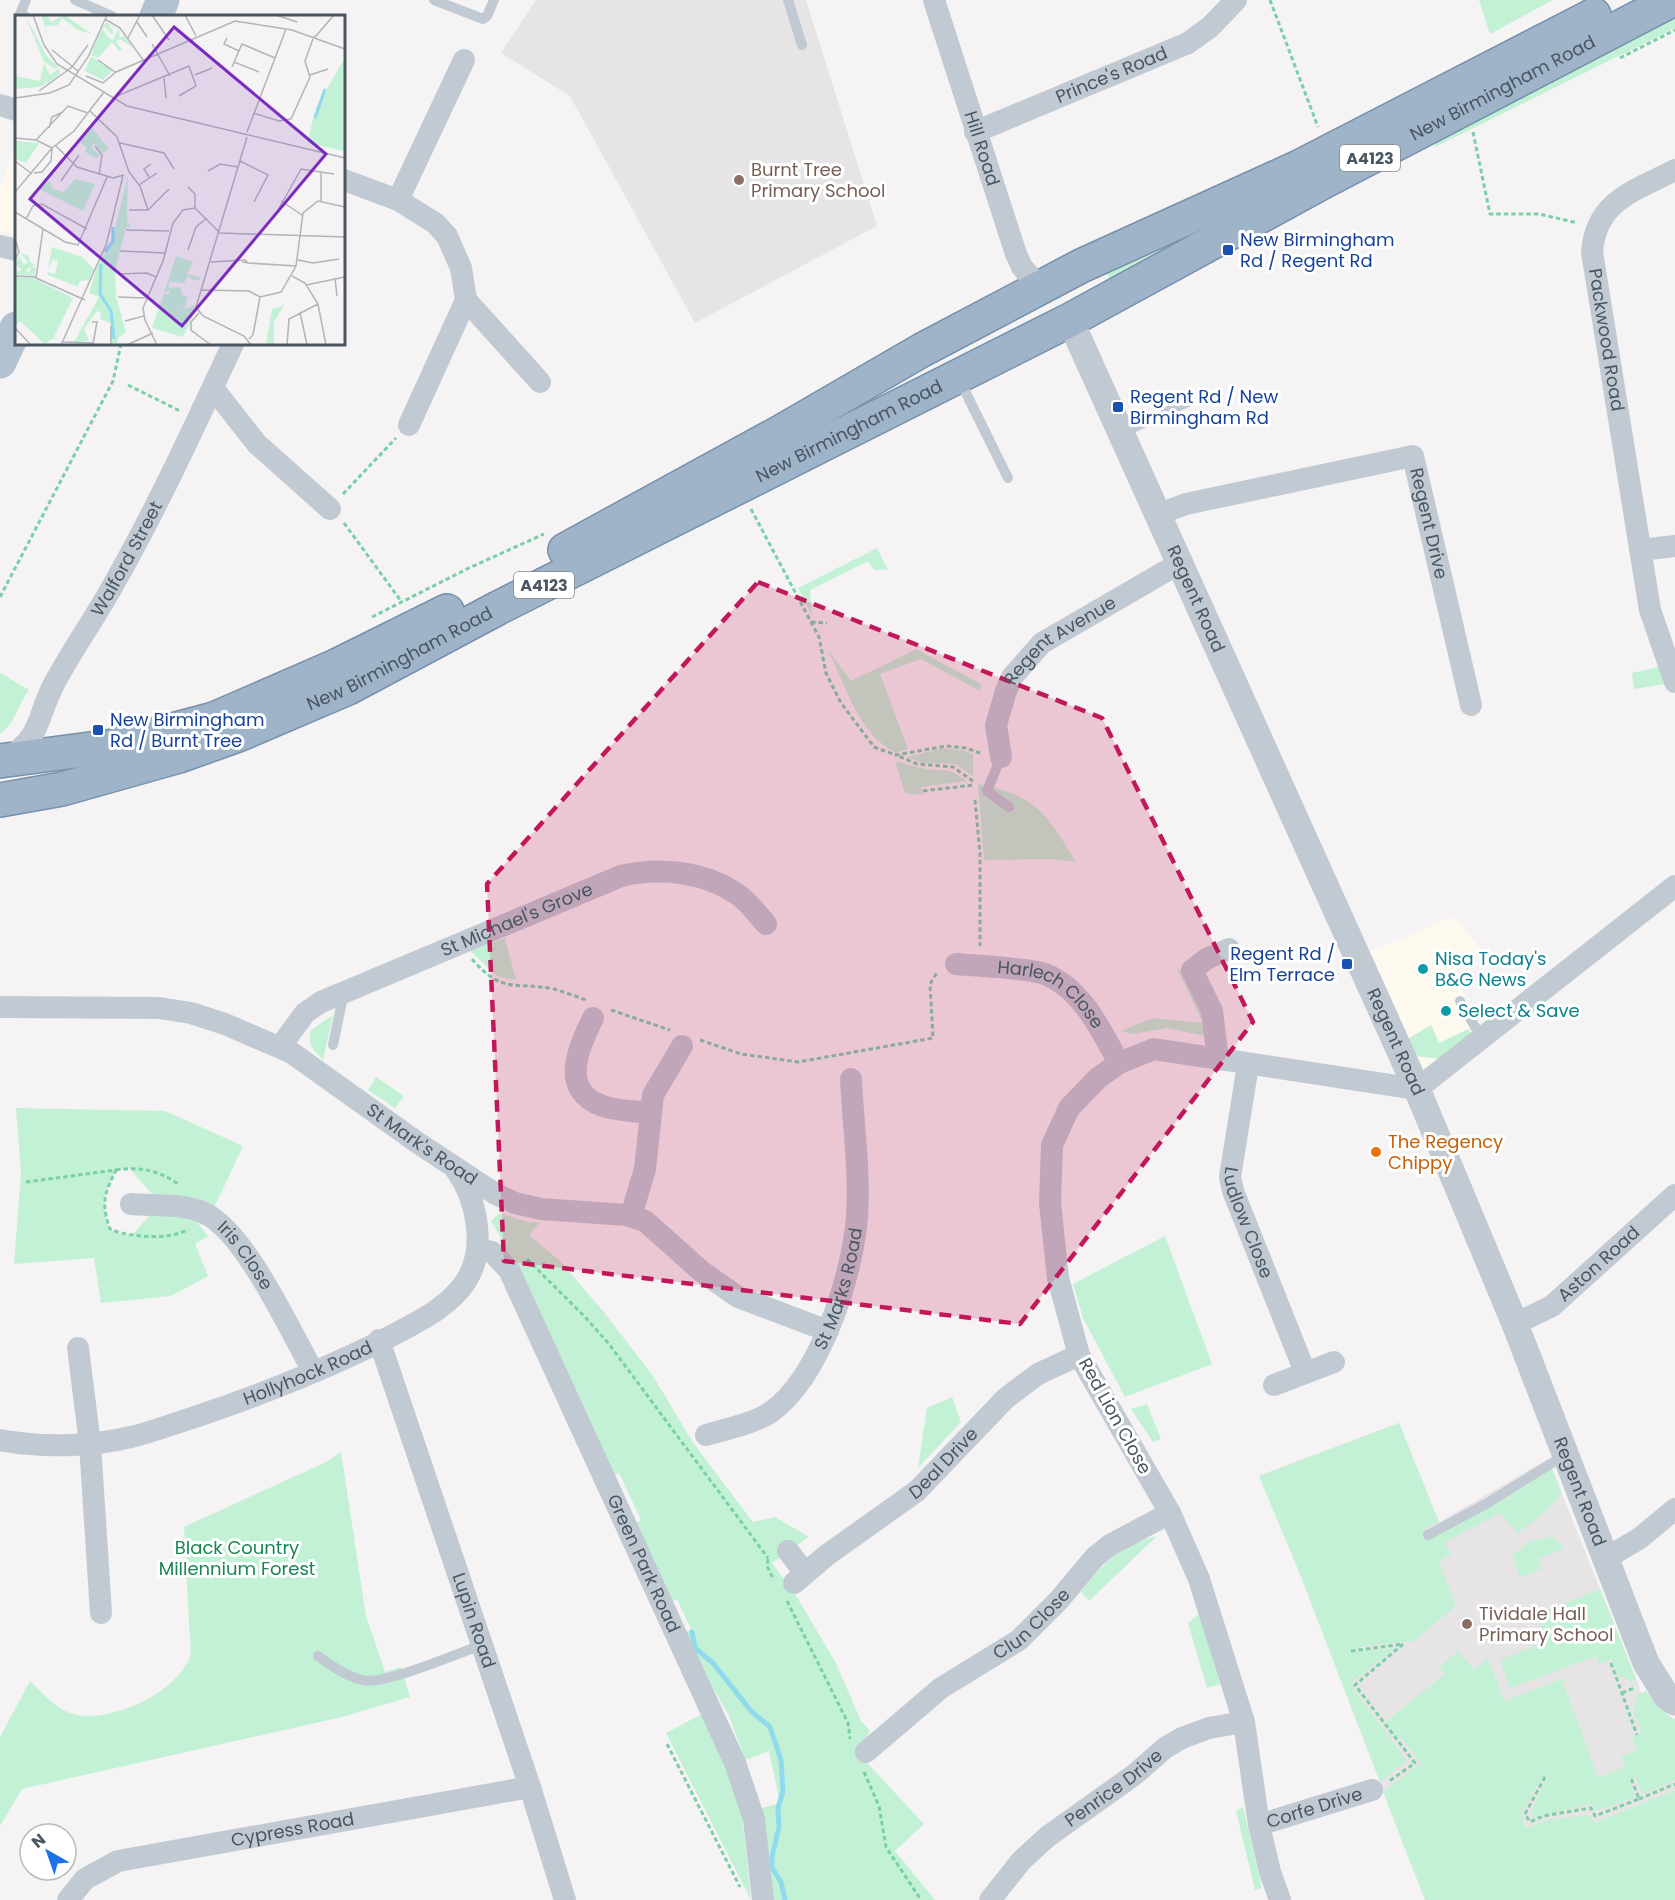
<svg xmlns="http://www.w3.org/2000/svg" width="1675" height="1900" font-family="Poppins,sans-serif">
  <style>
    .commercial { fill: #fdf9ef }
    .education { fill: #e6e4e5 }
    .green { fill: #c3f1d5 }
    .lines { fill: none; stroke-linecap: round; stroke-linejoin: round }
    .stream { stroke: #90daee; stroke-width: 5 }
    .trunk-casing { stroke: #7690ad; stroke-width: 36 }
    .path { stroke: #7ad0a6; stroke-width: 3; stroke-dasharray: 4.5 3; stroke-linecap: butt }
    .service { stroke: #c1cad2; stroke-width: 10 }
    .minor { stroke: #c1cad2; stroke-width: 22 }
    .tertiary { stroke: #c1cad2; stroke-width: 27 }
    .primary { stroke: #b3c2d1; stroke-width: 33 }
    .trunk { stroke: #9fb4c9; stroke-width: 33 }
    .marked { fill: #c2185b; fill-opacity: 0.2; stroke: #c2185b; stroke-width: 4.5; stroke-dasharray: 12 8; stroke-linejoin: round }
    .education-dot { fill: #8d6e63; stroke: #fff; stroke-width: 2 }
    .transit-dot { fill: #1a4fb4; stroke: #fff; stroke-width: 2 }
    .culture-dot { fill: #0f9aa8; stroke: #fff; stroke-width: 2 }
    .food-dot { fill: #e8710a; stroke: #fff; stroke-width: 2 }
    .labels { text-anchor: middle; stroke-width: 6; stroke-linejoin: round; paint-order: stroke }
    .shield { fill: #fff; stroke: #808990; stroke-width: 1.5 }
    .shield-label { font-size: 16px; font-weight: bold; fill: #4a5661 }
    .street-label { font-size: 18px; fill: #4a5661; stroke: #fff }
    .education-label { font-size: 18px; fill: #785e54; stroke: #fff; text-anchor: start }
    .transit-label { font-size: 18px; fill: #164399; stroke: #fff; text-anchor: start }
    .culture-label { font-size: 18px; fill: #0d838f; stroke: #fff; text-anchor: start }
    .food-label { font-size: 18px; fill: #c56008; stroke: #fff; text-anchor: start }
    .park-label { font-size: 18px; fill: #17864f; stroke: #fff }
    .inset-river { fill: none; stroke: #90daee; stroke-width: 3 }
    .inset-road { fill: none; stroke: #b1b4b9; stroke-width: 1.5 }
    .view { fill: #7b2cbf; fill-opacity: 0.15; stroke: #7b2cbf; stroke-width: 3 }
    .inset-edge { fill: none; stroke: #4a5661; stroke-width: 3 }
  </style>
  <rect width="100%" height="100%" fill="#f5f3f3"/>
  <g class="commercial">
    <path d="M16,145v91l-16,-6v-41z"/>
    <path d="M1454,916l25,31 -26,26 27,54 -63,62 -59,-132z"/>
  </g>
  <g class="education">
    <path d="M536,0h270l71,226 -182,97 -125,-227 -69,-43z"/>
    <path d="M1399,1423l40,99 109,-63 127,317v14l-81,33 -47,-3 -21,8 -5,-13 -112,43 -109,-284 -41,-98z"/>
  </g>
  <g class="green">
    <path d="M1479,0h74l-63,34z"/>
    <path d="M1675,15v13l-22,11 -218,108 -4,-8z"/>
    <path d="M1282,192l-170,92 -7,-14z"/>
    <path d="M877,548l11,22h-14l-6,-9 -58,29 2,25 -14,-27z"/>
    <path d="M916,649l65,35 -1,7 -59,-32 -41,15 28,75 -12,4c-38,-19 -50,-67 -68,-103l23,31z"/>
    <path d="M1659,667l6,17 -31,5 -2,-16z"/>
    <path d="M0,673l29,17c-11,14 -14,34 -29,44z"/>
    <path d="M942,748l19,2 12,4v22l-18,-12 -33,-1 -15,-6z"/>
    <path d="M895,761l30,8 26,2 16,10 -46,6 1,8 -17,-2z"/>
    <path d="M978,784c58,11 69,30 98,78l-24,-3 -68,1z"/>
    <path d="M505,938l11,42 -19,-4 -27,-25z"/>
    <path d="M1176,966l12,13 22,58 -43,-9 -34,6 -12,-3 32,-13 50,5z"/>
    <path d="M333,1015l-10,45c-10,-10 -16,-16 -12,-30z"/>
    <path d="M1431,1025l8,18 29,-14 4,5 -31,25 -28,-3 -7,-16z"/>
    <path d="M376,1077l28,19 -9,12 -27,-18z"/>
    <path d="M16,1108l149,3 78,35 -29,62 -62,-14 -23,-26 -13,2c-12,23 -15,34 -6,59l11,5 11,1 20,-22h11l33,8 12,15 -13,8 13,32 -37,20 -70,7 -7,-45 -80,6 7,-90z"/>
    <path d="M500,1213l28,9h12l-11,13 30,25 44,51 50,65 41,68 59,78 22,-5 34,20 -37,26 23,31 41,69 25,58 9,10 -13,21 67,72 -29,27 40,49h-162l-11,-92 18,-5 -11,-52 -24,9 -16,-44 -46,-82 8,-5 -14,-30 -8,5 -36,-79 8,-5 -22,-47 -9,3 -108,-236 -11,-19z"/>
    <path d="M1165,1236l47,128 -87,33 -42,-79 -10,-34z"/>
    <path d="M952,1397l9,25 -43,46 9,-60z"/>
    <path d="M1147,1404l14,35 -8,3 -22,-33z"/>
    <path d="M1399,1423l40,99 -14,6 5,11 68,-36 54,-34 10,24 -14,16 -30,24 -18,-20 -55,29 6,12 -12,8 17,44 -42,35 -51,5 -15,6 47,-4 -45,36 57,77 -27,21 -80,-208 -41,-98z"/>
    <path d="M341,1452l25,164 19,56 16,-5 9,30 -68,20 -320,72 -22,37v-89l30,-56c12,11 24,26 40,32 36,13 108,-20 120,-57 2,-9 -1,-23 -1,-32 -2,-33 -3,-65 -5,-97l144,-66z"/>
    <path d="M1157,1536l-68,65 -8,-9c21,-28 41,-48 76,-56z"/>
    <path d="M1549,1537l7,2 8,9 -26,11 3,10 -21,8 -8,-22 19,-14z"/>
    <path d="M1600,1589l36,90 -5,2 -14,-7 -5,-15 -13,5 -3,-8 -86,32 -10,-28 47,-19 -10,-26z"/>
    <path d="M1200,1613l20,71 -13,4 -19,-65z"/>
    <path d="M1458,1651l16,19 14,-12 16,43 58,-22 36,99 27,-11 -4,-11 16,-6 -5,-14 10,-3 -8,-21 4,-18 8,-3 23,25 6,3v61l-32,14 -8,-17 -6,3 6,17 -39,14 -3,-7 -60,13 -2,-5 18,-38 -9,7 -19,33 5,14 21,-8 42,-5 5,8 81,-33v110h-250l-42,-108 38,-29 -21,-27 -4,3 -12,-16 61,-49 -6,-7z"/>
    <path d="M702,1714l39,91 10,95 -85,-167z"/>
    <path d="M1243,1807l19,81 -7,2 -19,-79z"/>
  </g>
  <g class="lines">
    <path class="stream" d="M692,1632l3,16 18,15 38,48 19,16 11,33 2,31 -5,17 1,19 -7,30v11l9,14 4,18"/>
    <defs>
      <g id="trunk">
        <path d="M565,550l212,-116 145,-84 159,-84 218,-99 295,-152"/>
        <path d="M0,761l113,-15 101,-27 122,-53 111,-55"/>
        <path id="s23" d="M0,800l62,-11 117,-33 59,-21 110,-47 150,-80 572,-288 253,-138 349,-182"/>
      </g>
    </defs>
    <use href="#trunk" class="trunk-casing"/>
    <g class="path">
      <path d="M1270,0l48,127"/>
      <path d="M1620,58l55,-28"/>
      <path d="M1473,132l17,82h49l39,9"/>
      <path d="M128,385l52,26"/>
      <path d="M343,494l53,-56"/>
      <path d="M751,509l68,128 7,36 15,30 33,44 22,8"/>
      <path d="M344,523l57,78"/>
      <path d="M0,597l113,-216 8,-37"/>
      <path d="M372,617l97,-49 75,-34"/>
      <path d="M811,622l16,1"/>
      <path d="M973,781l-20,-14 -36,-3 -21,-9 50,-9 20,2 14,5"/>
      <path d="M923,791l50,-6"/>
      <path d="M975,800l5,54v92"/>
      <path d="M472,959c31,36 42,22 82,30 10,3 21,7 32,11"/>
      <path d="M611,1010l59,20"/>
      <path d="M700,1040l41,14 57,8 135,-24 -3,-54 8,-13"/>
      <path d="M116,1170c26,-4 43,1 64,15"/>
      <path d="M26,1182l90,-12c-12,24 -15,34 -6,59 17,8 62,12 78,0"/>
      <path d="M527,1259l59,59 23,26 159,214"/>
      <path d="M768,1559l-1,7 7,14"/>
      <path d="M787,1601l61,122 2,16"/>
      <path d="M1351,1651l52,-7 -48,41 60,78 -27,19"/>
      <path d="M1611,1663l26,72"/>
      <path d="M1622,1693l12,-5"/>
      <path d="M667,1744l73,143"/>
      <path d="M864,1772l15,34 7,41 35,53"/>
      <path d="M1545,1777l-20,37 5,8 13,-6 48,-8 4,8 44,-17 -8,-21"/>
      <path d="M1639,1799l36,-15"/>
    </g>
    <g class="service">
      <path d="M75,0l37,16"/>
      <path d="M434,0l49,19 4,-3 7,-16"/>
      <path d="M788,0l14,45"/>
      <path d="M25,16l-5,-2 6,-14"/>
      <path d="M959,379l49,99"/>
      <path d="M1122,433l66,-31"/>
      <path d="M1001,757l-14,34 22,16"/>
      <path d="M1460,1001l22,38"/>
      <path d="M333,1045l11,-53"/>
      <path d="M1428,1535l58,-31 79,-49"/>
      <path d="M318,1656c13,10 28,20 44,24 21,6 96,-27 120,-35"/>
    </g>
    <g class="minor">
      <path id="s1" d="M934,0l82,254 6,13 19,22"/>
      <path d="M0,105l16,5"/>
      <path id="s2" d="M975,132l213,-89 22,-16 26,-27"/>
      <path id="s3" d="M1675,170c-40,21 -79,30 -83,82l58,358 25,72"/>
      <path d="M344,180l54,20 37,23 12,13 14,32 5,32 -57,125"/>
      <path d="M398,200l66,-140"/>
      <path d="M0,246l16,4"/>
      <path d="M466,300l74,82"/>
      <path d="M213,388l44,56 73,65"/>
      <path id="s4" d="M1159,514l27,-10 227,-48 58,249"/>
      <path d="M1640,550l35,-4"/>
      <path id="s5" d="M1001,757l-5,-32 10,-34 6,-14 30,-34 138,-80"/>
      <path id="s6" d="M6,760c39,-27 29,-41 49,-78 19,-35 42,-67 61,-102 43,-76 80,-157 117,-236"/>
      <path id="s7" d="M956,964c21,2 73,4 89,10 37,15 56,56 74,89"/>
      <path id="s8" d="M0,1007l159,1 32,5 34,11 67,29 126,90 76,50 21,10 26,6 85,6 19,6 56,50 37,26 90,34"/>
      <path d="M593,1018c-14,29 -35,72 10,88 14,5 32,5 47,7"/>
      <path id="s9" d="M280,1047l25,-34 16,-11 300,-126c38,-9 82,-5 116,18 11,7 20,20 29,30"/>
      <path d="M1218,1060l-6,-49 -20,-41 16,-12 21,-9"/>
      <path id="s10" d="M1248,1065l-18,112 3,14 72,181"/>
      <path id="s11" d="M131,1204c23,2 52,-1 73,9 41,18 86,118 109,158"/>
      <path d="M631,1216l14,-47 8,-74 29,-49"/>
      <path id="s12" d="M478,1249l14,3 17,18 226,493 19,56 9,81"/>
      <path id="s13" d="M1515,1324l37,-18 123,-111"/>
      <path id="s14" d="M379,1340l151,447 35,113"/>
      <path d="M78,1348l12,96 11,169"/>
      <path d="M1274,1385l60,-23"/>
      <path id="s15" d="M706,1435c20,-6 47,-11 65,-23 49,-35 82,-137 86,-196 3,-45 -4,-92 -6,-137"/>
      <path id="s16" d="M0,1440c42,8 89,7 131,-3 21,-5 41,-13 61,-19 77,-26 163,-60 234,-101 14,-8 31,-22 40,-36 21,-32 11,-82 -10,-111"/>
      <path d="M788,1551l17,22"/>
      <path d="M1605,1559l35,-21 35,-29"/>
      <path id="s17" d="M794,1583l33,-28 90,-64 89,-93 32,-24 41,-19"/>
      <path id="s18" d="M866,1752l75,-64 78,-48 40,-40 36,-43 15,-12 60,-32"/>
      <path id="s19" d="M1259,1825l113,-35"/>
      <path id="s20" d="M68,1900l17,-21 33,-18 412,-74"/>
      <path id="s21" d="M990,1900l31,-39 26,-24 87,-62 31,-27 17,-10 27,-10 35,-6"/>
      <path d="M1280,1900l-10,-28 -11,-47 -15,-103 -45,-143 -29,-66 -91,-158 -21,-77 -8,-75 2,-58 17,-37 29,-30 21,-15 35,-14 263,40 258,-203"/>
    </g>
    <path class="tertiary" id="s22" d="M1070,320l347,769 98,235 131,339 21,34 8,5"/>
    <g class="primary">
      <path d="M156,16l7,-16"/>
      <path d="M0,362l16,-34"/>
    </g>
    <use href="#trunk" class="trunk"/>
  </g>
  <path class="marked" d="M758,582l344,136 151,304 -233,302 -516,-63 -17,-377z"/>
  <g class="education-dot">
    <circle cx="739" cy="180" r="6"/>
    <circle cx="1467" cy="1624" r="6"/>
  </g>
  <g class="transit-dot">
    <rect x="1222" y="244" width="12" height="12" rx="3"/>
    <rect x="1112" y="401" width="12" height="12" rx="3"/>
    <rect x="92" y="724" width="12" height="12" rx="3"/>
    <rect x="1341" y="958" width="12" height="12" rx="3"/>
  </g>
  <g class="culture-dot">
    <circle cx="1423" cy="969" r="6"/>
    <circle cx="1446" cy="1011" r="6"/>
  </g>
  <circle class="food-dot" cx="1376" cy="1152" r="6"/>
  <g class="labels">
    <g class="shield">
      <rect x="1340" y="145" width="60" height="26" rx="4.5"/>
      <rect x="514" y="572" width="60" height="26" rx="4.5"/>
    </g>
    <g class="shield-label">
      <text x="1370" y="164">A4123</text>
      <text x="544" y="591">A4123</text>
    </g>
    <g class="street-label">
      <text dy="6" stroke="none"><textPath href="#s2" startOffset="148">Prince's Road</textPath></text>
      <text dy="6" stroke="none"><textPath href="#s23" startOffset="1668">New Birmingham Road</textPath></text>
      <text dy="6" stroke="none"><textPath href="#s1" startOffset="156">Hill Road</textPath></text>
      <text dy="6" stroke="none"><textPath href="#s3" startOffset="213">Packwood Road</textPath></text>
      <text dy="6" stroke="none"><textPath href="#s23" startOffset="930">New Birmingham Road</textPath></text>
      <text dy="6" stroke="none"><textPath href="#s4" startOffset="330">Regent Drive</textPath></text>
      <text dy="6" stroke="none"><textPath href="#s6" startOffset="237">Walford Street</textPath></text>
      <text dy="6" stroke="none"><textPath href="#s22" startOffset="306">Regent Road</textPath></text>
      <text dy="6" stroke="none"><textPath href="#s5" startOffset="144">Regent Avenue</textPath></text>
      <text dy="6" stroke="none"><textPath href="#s23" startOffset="426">New Birmingham Road</textPath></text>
      <text dy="6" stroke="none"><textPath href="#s9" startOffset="274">St Michael's Grove</textPath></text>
      <text dy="6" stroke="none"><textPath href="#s7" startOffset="104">Harlech Close</textPath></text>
      <text dy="6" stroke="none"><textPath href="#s22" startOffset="792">Regent Road</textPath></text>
      <text dy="6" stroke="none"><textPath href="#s8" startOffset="459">St Mark's Road</textPath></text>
      <text dy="6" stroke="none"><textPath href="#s10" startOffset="162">Ludlow Close</textPath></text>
      <text dy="6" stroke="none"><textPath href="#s11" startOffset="134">Iris Close</textPath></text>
      <text dy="6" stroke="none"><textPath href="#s13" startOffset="104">Aston Road</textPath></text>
      <text dy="6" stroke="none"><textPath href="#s15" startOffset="213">St Marks Road</textPath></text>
      <text dy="6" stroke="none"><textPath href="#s16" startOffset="320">Hollyhock Road</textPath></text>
      <text transform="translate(1115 1416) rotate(61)" y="6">Red Lion Close</text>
      <text dy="6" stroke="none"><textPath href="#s17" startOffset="192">Deal Drive</textPath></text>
      <text dy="6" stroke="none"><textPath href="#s22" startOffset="1278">Regent Road</textPath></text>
      <text dy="6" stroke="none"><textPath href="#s12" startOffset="362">Green Park Road</textPath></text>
      <text dy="6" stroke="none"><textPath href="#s14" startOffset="296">Lupin Road</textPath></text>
      <text dy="6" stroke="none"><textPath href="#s18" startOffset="210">Clun Close</textPath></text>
      <text dy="6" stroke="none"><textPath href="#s21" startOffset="168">Penrice Drive</textPath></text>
      <text dy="6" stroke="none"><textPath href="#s19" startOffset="58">Corfe Drive</textPath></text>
      <text dy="6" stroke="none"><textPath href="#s20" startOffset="242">Cypress Road</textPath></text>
    </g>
    <g class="education-label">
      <text x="751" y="176">Burnt Tree<tspan x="751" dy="21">Primary School</tspan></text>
      <text x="1479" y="1620">Tividale Hall<tspan x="1479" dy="21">Primary School</tspan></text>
    </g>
    <g class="transit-label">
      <text x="1240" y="246">New Birmingham<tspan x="1240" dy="21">Rd / Regent Rd</tspan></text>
      <text x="1130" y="403">Regent Rd / New<tspan x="1130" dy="21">Birmingham Rd</tspan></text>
      <text x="110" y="726">New Birmingham<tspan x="110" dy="21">Rd / Burnt Tree</tspan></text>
      <text x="1335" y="960" text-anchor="end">Regent Rd /<tspan x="1335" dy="21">Elm Terrace</tspan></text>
    </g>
    <g class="culture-label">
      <text x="1435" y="965">Nisa Today's<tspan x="1435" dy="21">B&amp;G News</tspan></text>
      <text x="1458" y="1017">Select &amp; Save</text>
    </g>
    <g class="food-label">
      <text x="1388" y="1148">The Regency<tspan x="1388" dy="21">Chippy</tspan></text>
    </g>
    <g class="park-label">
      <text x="237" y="1554">Black Country<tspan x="237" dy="21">Millennium Forest</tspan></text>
    </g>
  </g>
  <g transform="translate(15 15)">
    <rect width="330" height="330" fill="#f5f3f3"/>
    <path d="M10,0l21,40 12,12 -2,2 -12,-7zM26,0h6l4,7 13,-7 28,19 -14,-4 -16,-12 -4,7 -12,1 2,9zM91,7l10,6 -8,-3 6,7 -2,3 -7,-8 -3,2 10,12 7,-13 1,10 4,-2 9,12 -13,-9 -4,3 6,7 -3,2 -7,-9 -14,16 -7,-3 7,-19zM76,41l22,14 -10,10 -18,-9zM328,46h2v90l-38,-8 9,-35zM29,48l6,12 9,-7 1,6 -14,10 1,-9 -3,10 -5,2 -24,2v-13l25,5zM77,113l17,21 -7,4 -8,-10 -3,4 9,8 -3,3 -12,-6 2,-4 -7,-6zM0,126l24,2 -13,20 -11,-4zM113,160l-1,46 4,6h-5l-11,44 1,26 10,35 -8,6 -1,7h-5l1,-21 -13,-5 1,-7 -4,-1 -13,18 5,12 -15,1 25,-45 -10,-4 9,-29 13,-20zM60,164l20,5 -12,27 -42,-21 -11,4 20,-13 3,8 11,3zM37,232l30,10 12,12 -5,11 -9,1 -2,6 -30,-12 -1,-3 8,2 3,-13 -5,-2 -5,11zM5,238l8,2 3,8 5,1 -10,6 3,3 2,-6 5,1 -2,8 -16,-1 -3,-3 7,-2 -7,-6 4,-8 5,9 4,-3zM161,241l17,6 -6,12 16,4 -8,3 -7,-5 -4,7 -15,-1v6l12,-1 1,8 6,2 -4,12 11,-4 -2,10 -19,-8 19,9 -10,21 -31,-9 12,-34h5v-4l-5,3zM0,262l18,1 40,20 -19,39 7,5 -8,-4 -8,6 -25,-23 -5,5zM269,290l-10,17v23h-8l6,-36z" fill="#c3f1d5"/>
    <path class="inset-river" d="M300,103l10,-29M90,237l8,-11v-14M86,249l-1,30 11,17 3,28"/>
    <path class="inset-road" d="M18,0l11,30 13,19 70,42 218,52M137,0l17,25M170,0l11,21M261,0l21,7M90,4l15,9 24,33M122,7l10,15M300,22l19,-22M113,23l12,-23M212,23l-3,6 15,7M137,29l18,32M37,35l26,21M83,45l17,12M219,47l25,10M217,52l10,-23 33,14M180,60l17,-7M295,60l18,-6M71,61l17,7 13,-11 119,-51 57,9 53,19M149,63l2,20M24,76l33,-24 16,-22M102,81l72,-30 7,20 -17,10M0,83l35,-5 19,-8 19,-28 19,-42M75,96l27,26 12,35 11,14 8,24M238,98l26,8 12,-2 19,-42 -5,-16 9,-25M34,113l3,-11 11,-5M232,117l39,-103M232,122l-51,170 7,9 41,20 7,9M0,123l21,2 16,8M21,125l32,-34 20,7M105,128l44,10 10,16M40,130l22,22 36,11 11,-3M80,131l7,9 -3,20M0,146l17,13M225,146l28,14 -14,27M193,156l12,-7 18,3M306,156v30M19,158l8,-1 9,-11 1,-13M134,162l-5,-8 7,-5M46,166l18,-26M124,170l18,-12M173,172l7,7v14M0,177l37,-44 22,-17 30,-39M266,186l21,14M114,195h19l21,-21M0,197l50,30 13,3 29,-68M11,204l7,-13 9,-2 45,25M258,204l28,-50 33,5M28,214l-7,49 49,22M111,215l43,1M205,218l125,4M173,235l8,-23 11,-9M105,236l45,2M0,244l4,-7 -3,-10M283,245l15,3 26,-4M196,247l34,-2 3,3 -6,-1M233,248l48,3M103,259l29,-1 9,4M0,261l21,1M277,261l13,7 13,21 8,41M320,263l2,18M291,270l39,-8M186,275l48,1 11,6 21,-5 15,-26 7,-53 15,-12 27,6M103,282l27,1M285,297l7,33M184,298l-8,9v8l20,15M110,306l19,-5M77,307h5l-4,22M0,313l16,17M234,324l4,-4 7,-38M48,327l30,1M46,330l45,-100 17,-69M96,330v-19M112,330l26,-12M142,330l-12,-25 -2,-12 20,-47 10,-38 10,-13 12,-2 25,25M272,330l2,-26 29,-15"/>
    <path class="view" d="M159,12l152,127 -144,172 -152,-127z"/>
    <rect width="330" height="330" class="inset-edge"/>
  </g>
  <g transform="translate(48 1852) rotate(320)"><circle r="28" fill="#ffffff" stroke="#b7bbc0" stroke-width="1.5"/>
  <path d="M0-4.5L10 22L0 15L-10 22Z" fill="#1a73e8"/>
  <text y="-9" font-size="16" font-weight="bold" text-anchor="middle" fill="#4a5661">N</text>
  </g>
</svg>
